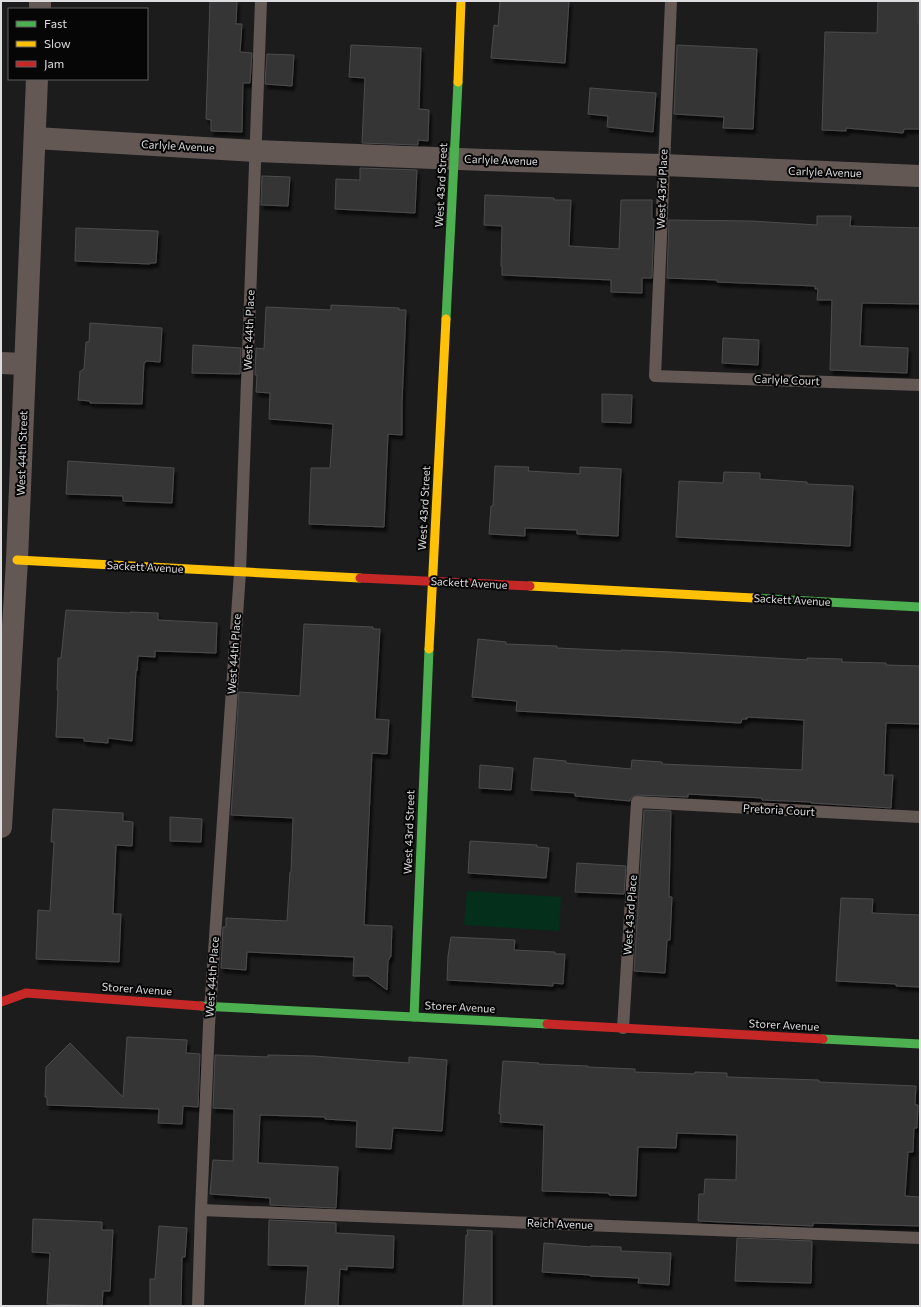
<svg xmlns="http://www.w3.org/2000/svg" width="921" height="1307" font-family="Commissioner,sans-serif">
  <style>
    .green { fill: #042f1a }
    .building { fill: #353436; stroke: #4c4c4d; filter: url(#shadow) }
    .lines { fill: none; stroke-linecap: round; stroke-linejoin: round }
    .lane { stroke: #635854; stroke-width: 12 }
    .street { stroke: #635854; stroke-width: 22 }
    .fast { stroke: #4caf50; stroke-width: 9 }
    .slow { stroke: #ffc107; stroke-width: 9 }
    .jam { stroke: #c62828; stroke-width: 9 }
    .labels { text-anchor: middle; stroke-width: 4; stroke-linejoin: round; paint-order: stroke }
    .street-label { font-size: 11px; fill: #dddddf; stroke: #060607 }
  </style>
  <defs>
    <filter id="shadow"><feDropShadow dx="2.5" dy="4.5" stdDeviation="1" flood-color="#0009"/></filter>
  </defs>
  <rect width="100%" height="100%" fill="#1c1c1d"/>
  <path class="green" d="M467,891l94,6 -2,34 -95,-6z"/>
  <g class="building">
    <path d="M210,1h27l-1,23h6l-2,28 12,1 -2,30h-7l-1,49 -31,-1v-11l-5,-1z"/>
    <path d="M500,1h69l-4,62 -74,-5 3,-33 4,1z"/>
    <path d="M878,1h40v22h2v106h-16l-1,4 -57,-5v3l-24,-1 3,-98 52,1z"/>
    <path d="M351,45l70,3 -2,61 10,1 -1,31 -10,-1v5l-56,-2 3,-65 -16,-1z"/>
    <path d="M677,45l80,4 -4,80 -30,-1 1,-11 -50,-3z"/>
    <path d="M267,54l27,1 -2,31 -27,-2z"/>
    <path d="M590,88l66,5 -3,39 -46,-5 1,-11 -20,-2z"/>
    <path d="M360,168l57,2 -2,43 -80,-4 1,-30 24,1z"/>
    <path d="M262,176l28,1 -2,29 -27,-1z"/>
    <path d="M485,195l69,3v2h17l-2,46 50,3 2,-49h31v19h2l-2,59h-10v15l-31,-1v-12l-109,-5v-9h-1l1,-40 -18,-1z"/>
    <path d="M817,216h34l-1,10 70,2v76l-58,-1 -2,43 48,2 -1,25 -77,-3 2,-70h-15l1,-11h-3v-3l-98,-4v-2l-50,-2 2,-58 82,1 66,4z"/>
    <path d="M76,228l82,3 -2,32h-6v1l-75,-3z"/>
    <path d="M331,305l68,3v2h7l-4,93v32l-14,-1 -4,93 -75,-3 2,-56h19l3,-44 -64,-5 1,-26 -14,-1 1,-17h-2l1,-27 8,1 2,-42 65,3z"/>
    <path d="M90,323l72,5 -2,34 -14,-1 -1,2h-1l-2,41 -52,-1v-2l-12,-1 2,-29h2l1,-2h1l2,-27h3z"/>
    <path d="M723,338l36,2 -1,25 -36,-2z"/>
    <path d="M193,345l48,3 -1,26 -48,-1z"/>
    <path d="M602,394l30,1 -1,28 -29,-1z"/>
    <path d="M68,461l106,7 -2,35 -49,-2v-5l-57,-2z"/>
    <path d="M495,466l34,1 -1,4 52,3v-7l41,2 -3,67 -41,-2v-4l-52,-2v8l-36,-2 2,-28h2z"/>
    <path d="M724,472l36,1v6l47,3v2l46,2 -3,60 -174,-9 3,-56 44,2z"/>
    <path d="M66,610l64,3v-1l28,1v7l59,3 -1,30 -61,-2v6l-17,-1 -1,15h-1l-4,70 -24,-3v5l-24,-2v-3l-28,-1 2,-47h-1l1,-32h3z"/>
    <path d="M304,624l69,3v2h7l-5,90 14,1 -2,34 -15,-1 -8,172 28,1 -1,30 -3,5 -1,29 -19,-14h-15l1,-19 -107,-5 -1,18 -25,-2 2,-41h3v-9l61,3 3,-49h1l2,-54 -62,-3 8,-123 61,4z"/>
    <path d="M478,639l28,3v2l51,2v2l64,3v-1l50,2 136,8v-2l35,1v3l44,1v2l34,1v58l-34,-1 -2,52h9l-2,33 -80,-5v-1l-49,-2v-2l-74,-4v3l-51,-2 -6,3 -1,3 -55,-5v-3l-44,-3 3,-32 32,3v2l65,6 1,-9 30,2v2l140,6 2,-50 -57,-3v2h-5l-1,4 -225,-12 1,-10 -45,-4z"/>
    <path d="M480,765l33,3 -2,22 -32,-2z"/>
    <path d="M53,809l70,4v8l10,1 -1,24 -16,-1 -3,69h8l-2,48 -83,-3 2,-49 12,1 4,-69h-3z"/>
    <path d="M644,810l27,1 -2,86h3l-2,43h-3l-2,33 -31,-2z"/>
    <path d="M170,817l32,2 -1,23 -31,-1z"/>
    <path d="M470,841l67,4v2l12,1 -3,30 -78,-5z"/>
    <path d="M577,863l49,3 -2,28 -49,-2z"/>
    <path d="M841,898l32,1 -1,14 48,2v72l-24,-1v-2l-60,-3z"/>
    <path d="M451,937l64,3 -1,10 41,2v2h10l-2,30 -10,-1v3l-106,-6 1,-24z"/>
    <path d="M127,1037l60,3 -1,13 14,1 -2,53 -15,-1 -1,18 -24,-1 1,-14 -112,-4v-8h-2l1,-30 24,-24 53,54z"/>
    <path d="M215,1055l53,2v-2l46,1 95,7v-6l38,3 -5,71 -49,-3 -2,21 -35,-2 1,-26 -32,-2v-2l-65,-2 -2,48 80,4 -2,41 -66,-3v-7l-60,-4 3,-34 20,1 1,-52 -21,-1z"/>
    <path d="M503,1061l36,2 -1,1 50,2v1l47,2v3l60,2v-2l32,1v4l92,3v2l97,4 -1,19h3l-1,23h-3l-1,24h-5l-3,44 15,1v29l-107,-3v3l-115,-5 1,-27h5l1,-15 31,1 1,-45 -60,-2 -1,15 -38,-1 -2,49 -27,-1v-2l-67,-2 2,-66 -44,-3 1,-8h-2z"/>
    <path d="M33,1219l69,3v8h11l-3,61h-7l-1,15 -55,-2 3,-51 -18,-1z"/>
    <path d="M269,1220l67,3v10l58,3 -1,32 -46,-2v4l-7,-1 -2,37h-33l3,-40 -40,-1z"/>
    <path d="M159,1226l28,2 -2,29h-3l-1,49h-31v-27h5z"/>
    <path d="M467,1230l25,1v75h-29l3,-71h2z"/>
    <path d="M737,1238l75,3 -1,42 -76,-2z"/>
    <path d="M544,1243l47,4v-1l30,1v4l50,2 -2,32 -31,-2 1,-5 -49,-2v-1l-48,-3z"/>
  </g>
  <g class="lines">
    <g class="lane">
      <path d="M671,1l-16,375 265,9"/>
      <path d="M623,1028l14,-226 283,15"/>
      <path d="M201,1210l719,28"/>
      <path d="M198,1306l3,-96 8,-185 31,-453 21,-571"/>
    </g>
    <g class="street">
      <path d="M40,9v-8"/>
      <path d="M35,138l221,13 229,9 178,5 257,11"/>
      <path d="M1,363l24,1"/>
      <path d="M1,827l16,-267 20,-481"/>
    </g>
    <g class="fast">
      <path d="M446,319l12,-237"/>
      <path d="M753,598l167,9"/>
      <path d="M201,1006l346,18"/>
      <path d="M414,1017l15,-368"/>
      <path d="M823,1039l97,5"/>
    </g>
    <g class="slow">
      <path d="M458,82l3,-81"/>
      <path d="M17,560l343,18"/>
      <path d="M530,586l223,12"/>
      <path d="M429,649l17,-330"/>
    </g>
    <g class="jam">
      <path d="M360,578l170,8"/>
      <path d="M1,1002l25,-9 175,13"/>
      <path d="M547,1024l276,15"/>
    </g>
  </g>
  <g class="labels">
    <g class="street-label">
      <text transform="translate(178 146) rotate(3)" y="4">Carlyle Avenue</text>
      <text transform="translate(501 160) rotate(2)" y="4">Carlyle Avenue</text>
      <text transform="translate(825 172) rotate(2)" y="4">Carlyle Avenue</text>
      <text transform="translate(441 185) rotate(-87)" y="4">West 43rd Street</text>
      <text transform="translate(662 189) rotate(-88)" y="4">West 43rd Place</text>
      <text transform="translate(249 330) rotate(-88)" y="4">West 44th Place</text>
      <text transform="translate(787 380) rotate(2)" y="4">Carlyle Court</text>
      <text transform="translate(22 453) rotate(-88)" y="4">West 44th Street</text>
      <text transform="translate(424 508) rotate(-87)" y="4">West 43rd Street</text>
      <text transform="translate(145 567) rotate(3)" y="4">Sackett Avenue</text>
      <text transform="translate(469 583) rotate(3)" y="4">Sackett Avenue</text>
      <text transform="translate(792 600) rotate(3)" y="4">Sackett Avenue</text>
      <text transform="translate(234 654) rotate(-86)" y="4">West 44th Place</text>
      <text transform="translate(779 810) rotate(3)" y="4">Pretoria Court</text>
      <text transform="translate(409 832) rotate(-88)" y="4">West 43rd Street</text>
      <text transform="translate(630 915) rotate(-86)" y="4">West 43rd Place</text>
      <text transform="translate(212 977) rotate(-86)" y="4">West 44th Place</text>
      <text transform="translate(137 989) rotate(4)" y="4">Storer Avenue</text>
      <text transform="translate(460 1007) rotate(3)" y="4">Storer Avenue</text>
      <text transform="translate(784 1025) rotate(3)" y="4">Storer Avenue</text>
      <text transform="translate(560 1224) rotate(2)" y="4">Reich Avenue</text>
    </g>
  </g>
  <rect width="921" height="1307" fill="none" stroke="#dddddf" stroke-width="4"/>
  <rect x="8" y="8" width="140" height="72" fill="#060607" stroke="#5c5c5d"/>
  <rect x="16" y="21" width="20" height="6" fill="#4caf50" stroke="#5c5c5d"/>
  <text x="44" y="28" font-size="12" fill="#dddddf">Fast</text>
  <rect x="16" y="41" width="20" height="6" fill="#ffc107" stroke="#5c5c5d"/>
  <text x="44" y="48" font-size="12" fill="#dddddf">Slow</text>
  <rect x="16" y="61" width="20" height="6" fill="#c62828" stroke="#5c5c5d"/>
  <text x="44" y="68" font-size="12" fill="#dddddf">Jam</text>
</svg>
